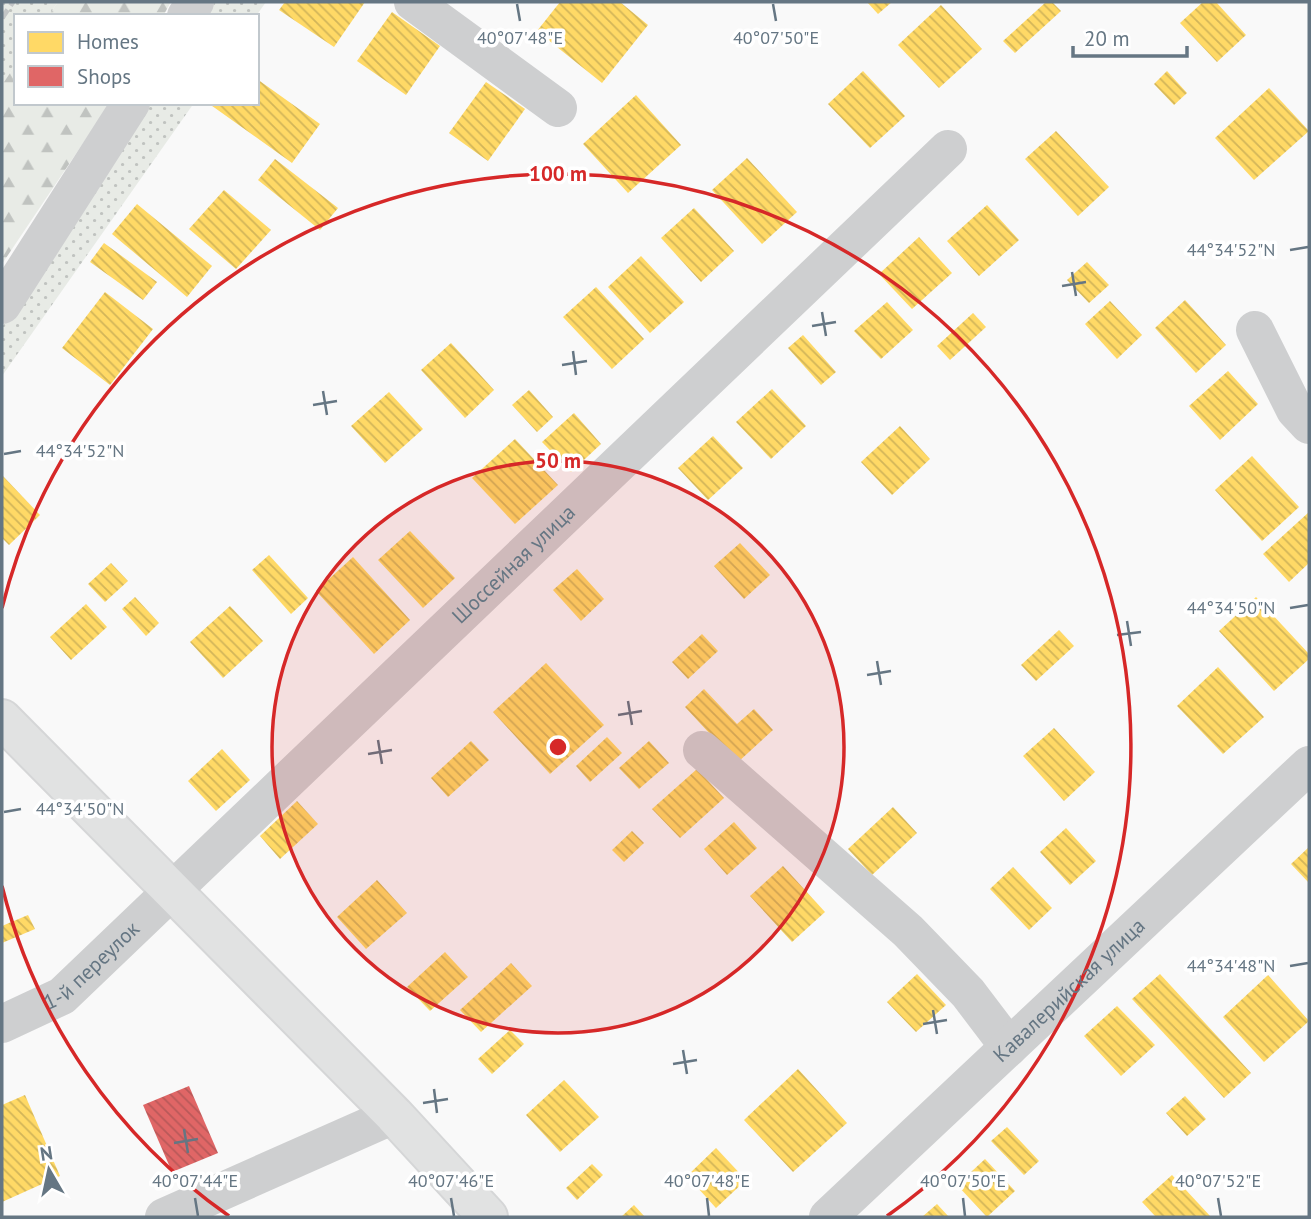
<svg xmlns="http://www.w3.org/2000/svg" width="1311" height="1219" font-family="'PT Sans',sans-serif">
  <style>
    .grass { fill: url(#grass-dots) }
    .forest { fill: url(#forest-firs) }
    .homes { fill: url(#homes-back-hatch) }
    .shops { fill: url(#shops-back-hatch) }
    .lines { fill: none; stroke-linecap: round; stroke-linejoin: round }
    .major-casing { stroke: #d5d6d7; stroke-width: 42 }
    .minor { stroke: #cecfd0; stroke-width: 38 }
    .major { stroke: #e1e2e2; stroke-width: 38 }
    .rail { stroke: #c3c5c6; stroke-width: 5; stroke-dasharray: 10 5; stroke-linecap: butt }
    .ticks { fill: none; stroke: #657683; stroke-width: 2.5 }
    .ring { fill: none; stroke: #d62828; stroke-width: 3.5 }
    .labels { text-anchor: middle; stroke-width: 7; stroke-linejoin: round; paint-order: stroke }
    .street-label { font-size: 21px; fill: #657683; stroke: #fff }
    .ticks-label { font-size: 18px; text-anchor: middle; fill: #657683; stroke: #fff; stroke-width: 7; stroke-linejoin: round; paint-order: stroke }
    .centre { fill: #d62828; stroke: #fff; stroke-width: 3.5 }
    .ring-label { font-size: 21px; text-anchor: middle; font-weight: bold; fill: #d62828; stroke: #fff; stroke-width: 7; stroke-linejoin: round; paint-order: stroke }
  </style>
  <defs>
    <pattern id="grass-dots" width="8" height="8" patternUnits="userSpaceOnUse" patternTransform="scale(1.75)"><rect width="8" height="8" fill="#e8ebe6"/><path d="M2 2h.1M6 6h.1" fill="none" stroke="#c0c3c0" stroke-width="1.8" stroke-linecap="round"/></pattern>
    <pattern id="forest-firs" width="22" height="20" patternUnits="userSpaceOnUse" patternTransform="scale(1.75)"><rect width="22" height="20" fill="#e8ebe6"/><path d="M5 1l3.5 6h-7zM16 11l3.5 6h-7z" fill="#c0c3c0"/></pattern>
    <pattern id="homes-back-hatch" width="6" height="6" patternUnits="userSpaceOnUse" patternTransform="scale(1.75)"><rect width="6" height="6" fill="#ffd966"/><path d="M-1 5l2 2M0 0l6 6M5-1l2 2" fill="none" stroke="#d2b559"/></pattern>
    <pattern id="shops-back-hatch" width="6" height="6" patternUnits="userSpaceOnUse" patternTransform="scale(1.75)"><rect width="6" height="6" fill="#e06666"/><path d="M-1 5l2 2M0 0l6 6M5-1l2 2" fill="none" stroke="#b95959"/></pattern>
  </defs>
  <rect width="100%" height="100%" fill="#f9f9f9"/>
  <g class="grass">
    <path d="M2,2h56l-10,14h-32v48l-14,21z"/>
    <path d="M215,2h51l-10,14h-50z"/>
    <path d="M148,103h46l-192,273v-49z"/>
  </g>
  <g class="forest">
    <path d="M58,2h113l-8,14h-115z"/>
    <path d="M16,64v39h94l-108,161v-179z"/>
  </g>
  <g class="homes">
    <path d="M285,2h80l-31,45 -55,-37z"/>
    <path d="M560,2h60l28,23 -46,58 -65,-52z"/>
    <path d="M867,2h25l-14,12z"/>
    <path d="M1046,2h6l9,9 -46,42 -12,-12z"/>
    <path d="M1203,2h13l30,33 -29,27 -37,-39z"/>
    <path d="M941,5l41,44 -43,39 -41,-43z"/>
    <path d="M392,12l48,34 -34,49 -49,-34z"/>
    <path d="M863,71l42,45 -35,32 -42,-44z"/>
    <path d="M1167,71l20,22 -13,12 -20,-21z"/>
    <path d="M257,79l63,45 -28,39 -84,-60h49z"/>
    <path d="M486,82l39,27 -37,52 -39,-28z"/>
    <path d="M1269,88l40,43 -55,49 -39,-42z"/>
    <path d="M636,95l45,50 -53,48 -45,-49z"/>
    <path d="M1056,131l53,56 -31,29 -53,-57z"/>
    <path d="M747,158l50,54 -35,32 -50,-54z"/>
    <path d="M275,159l63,49 -18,22 -62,-50z"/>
    <path d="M224,190l47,40 -35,39 -47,-40z"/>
    <path d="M137,204l75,62 -25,31 -75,-63z"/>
    <path d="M987,205l32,35 -40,36 -32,-35z"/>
    <path d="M694,208l40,43 -33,31 -40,-44z"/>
    <path d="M919,237l33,36 -40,36 -33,-35z"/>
    <path d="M104,243l53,39 -14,18 -53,-38z"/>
    <path d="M641,256l43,46 -34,31 -42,-46z"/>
    <path d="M1087,262l22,23 -20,18 -22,-23z"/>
    <path d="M596,287l48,52 -32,30 -49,-52z"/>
    <path d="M105,292l48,37 -43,56 -48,-37z"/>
    <path d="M1185,300l41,45 -30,28 -41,-45z"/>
    <path d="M1110,301l32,34 -25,24 -32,-35z"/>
    <path d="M887,302l26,28 -32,29 -27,-28z"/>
    <path d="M973,313l13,14 -36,33 -13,-14z"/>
    <path d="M803,335l33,37 -15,13 -33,-37z"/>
    <path d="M451,343l43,47 -29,28 -44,-48z"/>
    <path d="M1228,371l30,33 -38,36 -31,-34z"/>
    <path d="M772,389l34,37 -35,33 -35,-37z"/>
    <path d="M529,390l24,27 -16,15 -25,-27z"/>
    <path d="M389,392l34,37 -38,34 -34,-37z"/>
    <path d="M574,413l27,31 -30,28 -29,-30z"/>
    <path d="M900,426l30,33 -38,36 -31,-33z"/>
    <path d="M713,436l30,32 -35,32 -30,-32z"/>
    <path d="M515,439l43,46 -43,39 -43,-46z"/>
    <path d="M1252,456l47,51 -37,34 -47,-51z"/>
    <path d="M2,475l38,40 -31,30 -7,-7z"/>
    <path d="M1309,512v51l-20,19 -26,-28z"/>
    <path d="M410,531l45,47 -32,30 -45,-48z"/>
    <path d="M740,543l30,32 -26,24 -30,-33z"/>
    <path d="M269,555l39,43 -17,16 -39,-44z"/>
    <path d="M353,557l57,63 -36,34 -58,-63z"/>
    <path d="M111,563l17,18 -23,21 -17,-18z"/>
    <path d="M577,569l27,30 -23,22 -28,-31z"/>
    <path d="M135,597l24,26 -13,13 -24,-27z"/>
    <path d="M1256,597l53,57v5l-35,32 -55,-60z"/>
    <path d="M86,604l21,23 -36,33 -21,-23z"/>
    <path d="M230,606l33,35 -40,37 -33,-36z"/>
    <path d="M1059,630l15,16 -38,35 -15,-16z"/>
    <path d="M702,634l16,17 -30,28 -16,-17z"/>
    <path d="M546,663l58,62 -54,49 -57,-62z"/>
    <path d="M1218,667l46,50 -41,37 -46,-48z"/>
    <path d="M704,689l33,35 17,-15 19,21 -36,33 -52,-56z"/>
    <path d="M1054,728l41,44 -31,29 -41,-45z"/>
    <path d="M607,737l15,16 -32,29 -14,-16z"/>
    <path d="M471,741l18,19 -41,37 -17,-19z"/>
    <path d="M649,741l20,22 -30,26 -20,-21z"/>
    <path d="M222,749l28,31 -34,31 -28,-30z"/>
    <path d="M697,769l27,29 -44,40 -28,-29z"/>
    <path d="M297,801l21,23 -38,35 -20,-23z"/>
    <path d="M893,807l24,26 -45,42 -24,-26z"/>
    <path d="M734,822l23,26 -30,27 -23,-26z"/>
    <path d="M1066,828l30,33 -26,24 -30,-33z"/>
    <path d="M632,831l12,12 -20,19 -12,-12z"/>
    <path d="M1309,847v36l-18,-19z"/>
    <path d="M783,866l42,46 -33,30 -42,-46z"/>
    <path d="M1013,867l39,41 -23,22 -39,-41z"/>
    <path d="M377,880l30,33 -41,36 -29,-32z"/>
    <path d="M28,915l7,14 -33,14v-17z"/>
    <path d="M445,952l23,25 -38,34 -23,-24z"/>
    <path d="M511,963l21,23 -51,46 -21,-22z"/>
    <path d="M917,974l29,31 -30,27 -29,-30z"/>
    <path d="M1160,974l91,99 -27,25 -92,-99z"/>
    <path d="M1268,975l41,46 -45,41 -41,-45z"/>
    <path d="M1117,1006l38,39 -34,31 -37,-40z"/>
    <path d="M510,1030l14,14 -32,30 -14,-15z"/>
    <path d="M798,1069l49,54 -54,49 -49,-52z"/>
    <path d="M564,1080l35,37 -39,35 -34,-37z"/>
    <path d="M25,1095l35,81 -58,26v-97z"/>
    <path d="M1185,1096l21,23 -19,17 -21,-23z"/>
    <path d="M1007,1127l32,34 -15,14 -33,-34z"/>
    <path d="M716,1148l30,32 -30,28 -29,-32z"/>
    <path d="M985,1159l30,32 -28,26 -30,-32z"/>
    <path d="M592,1164l11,11 -26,25 -11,-12z"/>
    <path d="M1172,1175l39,42h-55l-14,-15z"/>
    <path d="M937,1204l12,13h-27z"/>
    <path d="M634,1205l11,12h-24z"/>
  </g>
  <path class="shops" d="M189,1086l29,67 -46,19 -29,-67z"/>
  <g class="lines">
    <defs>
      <path id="major" d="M2,719l392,396 94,102"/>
    </defs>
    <use href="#major" class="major-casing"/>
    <g class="minor">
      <path d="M413,2l145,106"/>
      <path d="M186,16l9,-14"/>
      <path d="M2,305l129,-202"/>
      <path d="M1255,330l40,80 14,15"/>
      <path d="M702,750l206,181 60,62 41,54"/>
      <path id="s1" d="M2,1024l60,-28 886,-847"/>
      <path d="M164,1217l230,-102"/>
      <path id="s2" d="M828,1217l481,-452"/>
    </g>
    <use href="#major" class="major"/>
    <path class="rail" d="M2,18l11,-16"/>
  </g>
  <path class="ticks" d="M517,4l3,17M773,4l3,17M1290,250l18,-3M1072,272l4,24M1062,286l24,-4M822,312l4,24M812,326l24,-4M573,351l3,24M562,365l25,-4M323,391l4,24M313,405l24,-4M4,454l17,-3M1290,608l18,-3M1127,621l4,25M1117,635l24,-3M877,661l4,24M867,675l24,-4M628,701l4,24M618,715l24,-4M378,740l4,24M368,754l24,-4M4,812l17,-3M1290,966l18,-3M933,1010l4,24M923,1024l24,-4M683,1050l4,24M673,1064l24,-4M434,1089l3,24M423,1103l25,-4M184,1129l4,24M174,1143l24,-4M195,1198l3,18M451,1198l3,18M707,1198l2,18M963,1198l2,18M1218,1198l3,18"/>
  <circle cx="558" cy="747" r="286" fill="#d62828" fill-opacity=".12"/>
  <g class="ring">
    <circle cx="558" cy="747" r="286"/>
    <path d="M229 1216A573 573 0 0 1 2 886M2 608A573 573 0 1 1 887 1216"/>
  </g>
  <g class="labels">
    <g class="street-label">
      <text dy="7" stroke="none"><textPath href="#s1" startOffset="691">Шоссейная улица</textPath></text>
      <text dy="7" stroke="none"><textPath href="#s1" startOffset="108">1-й переулок</textPath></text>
      <text dy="7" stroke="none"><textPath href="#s2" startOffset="331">Кавалерийская улица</textPath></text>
    </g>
  </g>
  <g class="ticks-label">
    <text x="520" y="44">40°07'48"E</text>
    <text x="776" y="44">40°07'50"E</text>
    <text x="1231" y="256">44°34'52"N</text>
    <text x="80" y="457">44°34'52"N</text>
    <text x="1231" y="614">44°34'50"N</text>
    <text x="80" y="815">44°34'50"N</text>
    <text x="1231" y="972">44°34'48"N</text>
    <text x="195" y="1187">40°07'44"E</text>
    <text x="451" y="1187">40°07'46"E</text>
    <text x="707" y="1187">40°07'48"E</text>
    <text x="963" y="1187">40°07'50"E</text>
    <text x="1218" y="1187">40°07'52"E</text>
  </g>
  <circle cx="558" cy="747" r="10" class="centre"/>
  <g class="ring-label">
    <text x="558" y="181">100 m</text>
    <text x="558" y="468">50 m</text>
  </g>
  <rect width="1311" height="1219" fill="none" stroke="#657683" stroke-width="7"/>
  <rect x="14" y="14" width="245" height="91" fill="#ffffff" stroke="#c1c8cd" stroke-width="2"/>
  <rect x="28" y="32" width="35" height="21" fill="#ffd966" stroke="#c1c8cd" stroke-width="2"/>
  <text x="77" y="49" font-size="21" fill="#657683">Homes</text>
  <rect x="28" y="66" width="35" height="21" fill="#e06666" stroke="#c1c8cd" stroke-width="2"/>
  <text x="77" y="84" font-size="21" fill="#657683">Shops</text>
  <g transform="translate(49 1170) rotate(351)" stroke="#ffffff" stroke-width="5" paint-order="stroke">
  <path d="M0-5L12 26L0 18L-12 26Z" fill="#657683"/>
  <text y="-10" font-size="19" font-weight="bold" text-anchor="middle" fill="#657683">N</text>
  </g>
  <path d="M1073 46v10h114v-10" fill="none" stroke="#657683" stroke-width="3.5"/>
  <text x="1084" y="46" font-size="21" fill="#657683" stroke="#ffffff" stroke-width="5" paint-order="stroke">20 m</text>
</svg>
